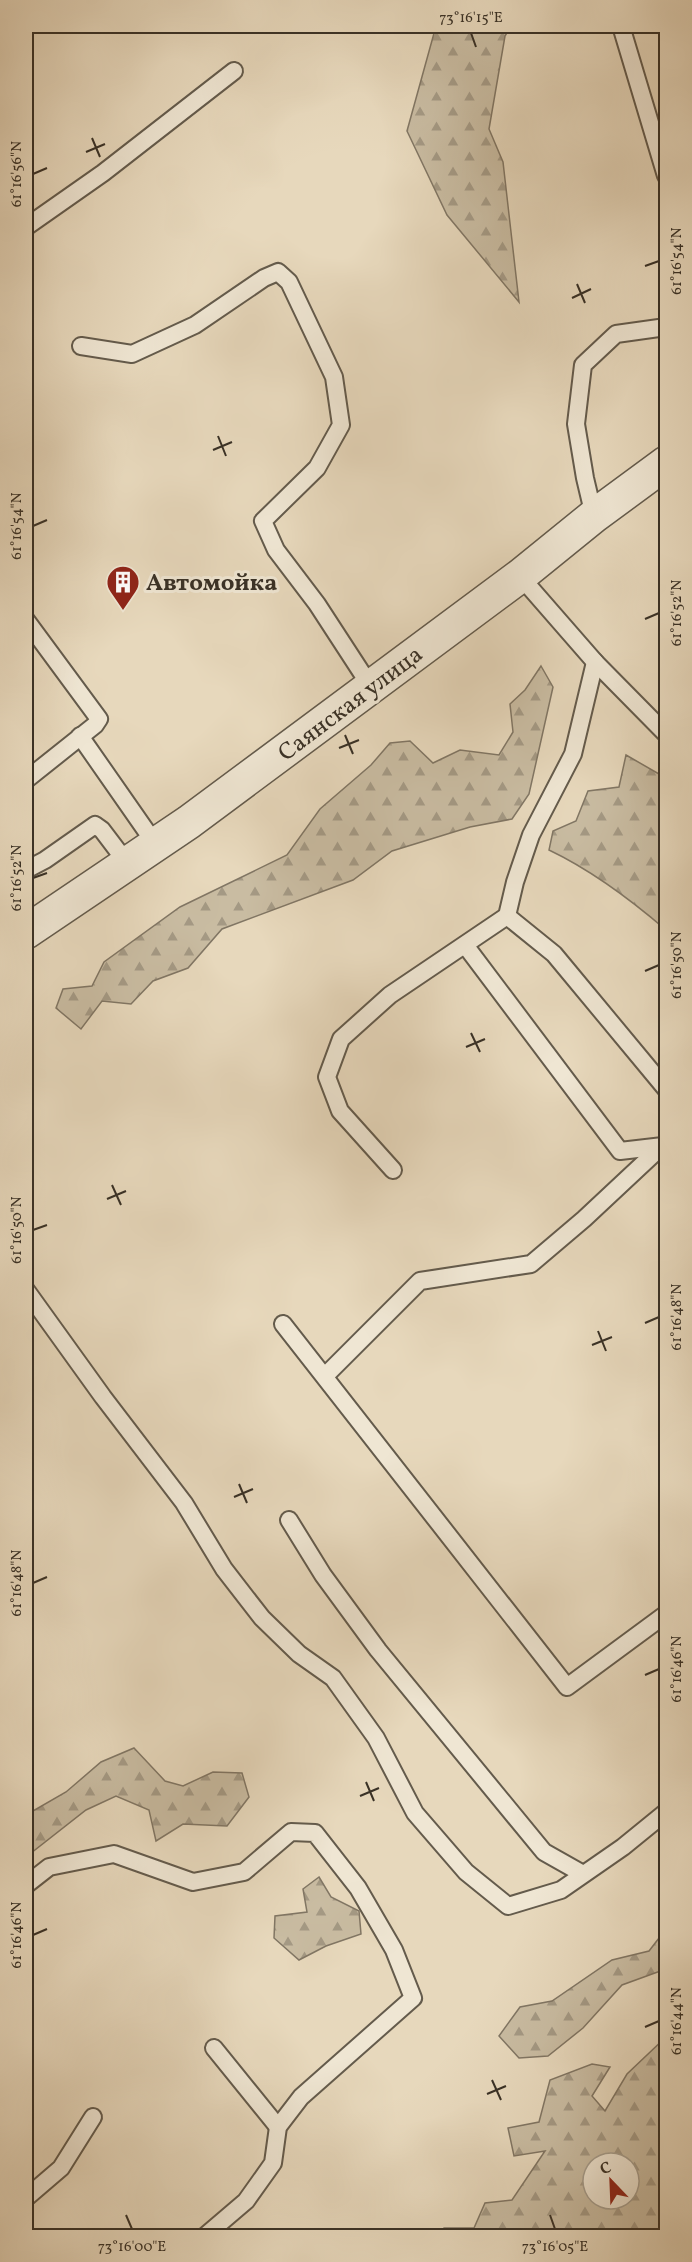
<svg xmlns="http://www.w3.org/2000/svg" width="692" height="2262" font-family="Vollkorn,serif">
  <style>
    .forest { fill: url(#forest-firs); stroke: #817664; stroke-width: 1.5; fill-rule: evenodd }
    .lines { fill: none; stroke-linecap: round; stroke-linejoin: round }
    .service-casing { stroke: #645b4c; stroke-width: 20 }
    .tertiary-casing { stroke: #645b4c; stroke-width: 36 }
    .service { stroke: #efe6d3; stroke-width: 16 }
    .tertiary { stroke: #efe6d3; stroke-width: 33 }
    .ticks { fill: none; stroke: #393126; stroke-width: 2 }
    .labels { text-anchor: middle; stroke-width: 6; stroke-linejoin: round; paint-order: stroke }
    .poi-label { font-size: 24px; font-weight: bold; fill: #393126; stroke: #efe6d3; text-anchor: start }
    .street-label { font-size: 24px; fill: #393126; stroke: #efe6d3 }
    .neatline { fill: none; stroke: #393126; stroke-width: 2 }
    .ticks-label { font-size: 15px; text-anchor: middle; fill: #393126 }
  </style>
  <defs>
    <pattern id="forest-firs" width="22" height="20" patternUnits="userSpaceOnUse" patternTransform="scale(1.5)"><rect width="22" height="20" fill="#c9bca2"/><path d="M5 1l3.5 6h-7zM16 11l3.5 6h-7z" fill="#a49984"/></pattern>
  </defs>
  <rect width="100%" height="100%" fill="#e7d8bc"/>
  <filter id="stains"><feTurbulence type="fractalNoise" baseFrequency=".00333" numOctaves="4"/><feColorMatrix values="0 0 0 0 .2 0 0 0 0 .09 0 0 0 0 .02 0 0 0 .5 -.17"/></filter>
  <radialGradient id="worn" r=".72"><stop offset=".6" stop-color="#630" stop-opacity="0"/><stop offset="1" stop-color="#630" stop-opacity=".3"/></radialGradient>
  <g class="forest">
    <path d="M436,26h75l-6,10 -16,93 14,33 16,140 -72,-87 -40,-84z"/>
    <path d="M541,666l12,21 -24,107 -17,25 -42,8 -78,24 -39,29 -131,49 -34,39 -35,13 -22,23 -29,-3 -21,28 -25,-21 7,-19 29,-3 12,-24 76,-55 107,-52 33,-46 51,-44 19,-22 20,-2 23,22 27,-13 39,5 14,-23 -3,-28 15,-14z"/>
    <path d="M626,755l40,23v152c-36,-31 -73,-59 -117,-80l4,-19 23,-10 12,-30 31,-4z"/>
    <path d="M134,1748l31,33 18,5 30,-14 29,1 7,24 -22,29 -44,-2 -27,17 -7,-31 -33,-14 -30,14 -60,47v-42l40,-23 35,-30z"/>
    <path d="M319,1877l12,20 28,14 2,23 -35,12 -27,14 -25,-22 1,-22 32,-4 -4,-23z"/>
    <path d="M666,1929v40l-44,16 -39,43 -35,28 -29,2 -20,-22 21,-29 32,-6 60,-41 37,-9z"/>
    <path d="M666,2037v199h-228l6,-8h30l11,-25 27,-3 33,-49 -31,5 -6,-28 31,-6 11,-42 42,-16 18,3 -18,29 13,15 22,-37zM593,2163h36v36h-36z"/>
  </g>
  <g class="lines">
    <defs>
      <g id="service">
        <path d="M621,26l45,150"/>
        <path d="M26,227l77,-54 131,-102"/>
        <path d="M81,346l51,8 63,-29 69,-47 14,-6 11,10 45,95 7,48 -24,43 -54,53 13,29 41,54 54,83"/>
        <path d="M594,516l-9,-38 -9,-54 7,-59 33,-31 50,-7"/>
        <path d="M520,576l75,86 71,72"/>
        <path d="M26,620l73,99 -4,6 -69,55"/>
        <path d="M80,736l76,109"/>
        <path d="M26,870l19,-10 50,-35 7,5 25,33"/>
        <path d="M507,916l47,38 112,135"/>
        <path d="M465,945l155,206 43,-5"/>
        <path d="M393,1170l-53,-59 -13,-34 14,-38 49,-44 117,-79 8,-34 16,-47 42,-81 22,-92"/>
        <path d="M26,1290l77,107 81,106 40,66 38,49 37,36 34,24 43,60 39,75 51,59 42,34 53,-16 62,-43 43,-35"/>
        <path d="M283,1324l284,363 99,-73"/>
        <path d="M325,1376l95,-95 111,-17 53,-45 77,-72"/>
        <path d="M289,1520l34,55 55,75 166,202 39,22"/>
        <path d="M26,1885l23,-18 65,-13 79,28 51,-10 47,-40 24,1 43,55 36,62 19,48 -112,99 -23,30 -5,36 -27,38 -41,35"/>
        <path d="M214,2048l64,79"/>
        <path d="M26,2198l35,-30 32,-51"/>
      </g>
      <path id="tertiary" d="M26,932l163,-110 331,-246 74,-60 72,-53"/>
    </defs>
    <use href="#service" class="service-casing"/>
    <use href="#tertiary" class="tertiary-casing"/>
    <use href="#service" class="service"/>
    <use href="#tertiary" class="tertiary"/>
  </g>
  <path class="ticks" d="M471,33l5,14M92,138l8,19M86,152l19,-8M33,174l14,-6M645,266l14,-5M577,284l8,19M572,298l19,-9M218,436l8,20M213,450l19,-8M33,526l14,-6M645,619l14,-6M345,735l8,19M339,748l20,-8M33,878l14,-5M645,971l14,-6M471,1033l9,19M466,1047l19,-8M112,1185l9,20M107,1199l19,-8M33,1230l14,-5M645,1323l14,-6M598,1331l8,20M592,1345l20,-8M239,1484l8,19M234,1497l19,-8M33,1583l14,-6M645,1675l14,-6M366,1782l8,19M360,1796l19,-8M33,1935l14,-6M645,2027l14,-6M492,2080l9,20M487,2094l19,-8M126,2215l6,14M550,2215l5,14"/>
  <defs>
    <symbol id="building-pin" viewBox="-11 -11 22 30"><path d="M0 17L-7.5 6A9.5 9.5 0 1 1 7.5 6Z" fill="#8f2418" stroke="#efe6d3"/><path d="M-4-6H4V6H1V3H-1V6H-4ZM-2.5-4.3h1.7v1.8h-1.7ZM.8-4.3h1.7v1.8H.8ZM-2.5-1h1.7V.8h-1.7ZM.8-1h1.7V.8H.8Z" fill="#fff"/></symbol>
  </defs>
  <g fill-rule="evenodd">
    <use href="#building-pin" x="104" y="563" width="38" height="52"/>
  </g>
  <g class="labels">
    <g class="poi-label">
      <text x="146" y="590">Автомойка</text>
    </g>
    <g class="street-label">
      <text transform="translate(350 703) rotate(-37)" y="8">Саянская улица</text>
    </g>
  </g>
  <rect width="692" height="2262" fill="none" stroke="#e7d8bc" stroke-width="66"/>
  <g transform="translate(611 2181) rotate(337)"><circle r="28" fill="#efe6d3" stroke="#a69e8e" stroke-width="1.5"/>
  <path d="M0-4.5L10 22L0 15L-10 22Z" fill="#8f2418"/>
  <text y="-9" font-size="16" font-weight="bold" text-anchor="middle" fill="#393126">С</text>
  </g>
  <rect x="33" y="33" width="626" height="2196" class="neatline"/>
  <g class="ticks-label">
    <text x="471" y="22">73°16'15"E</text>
    <text transform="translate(16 174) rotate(-90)" y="5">61°16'56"N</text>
    <text transform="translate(676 261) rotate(-90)" y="5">61°16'54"N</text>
    <text transform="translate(16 526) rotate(-90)" y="5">61°16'54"N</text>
    <text transform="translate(676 613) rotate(-90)" y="5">61°16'52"N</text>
    <text transform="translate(16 878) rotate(-90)" y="5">61°16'52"N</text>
    <text transform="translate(676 965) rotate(-90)" y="5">61°16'50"N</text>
    <text transform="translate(16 1230) rotate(-90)" y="5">61°16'50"N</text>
    <text transform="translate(676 1317) rotate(-90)" y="5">61°16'48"N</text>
    <text transform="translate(16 1583) rotate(-90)" y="5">61°16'48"N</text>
    <text transform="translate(676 1669) rotate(-90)" y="5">61°16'46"N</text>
    <text transform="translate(16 1935) rotate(-90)" y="5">61°16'46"N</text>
    <text transform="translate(676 2021) rotate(-90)" y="5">61°16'44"N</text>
    <text x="132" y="2251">73°16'00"E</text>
    <text x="555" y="2251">73°16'05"E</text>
  </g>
  <rect width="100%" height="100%" filter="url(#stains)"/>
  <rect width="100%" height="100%" fill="url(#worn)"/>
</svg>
